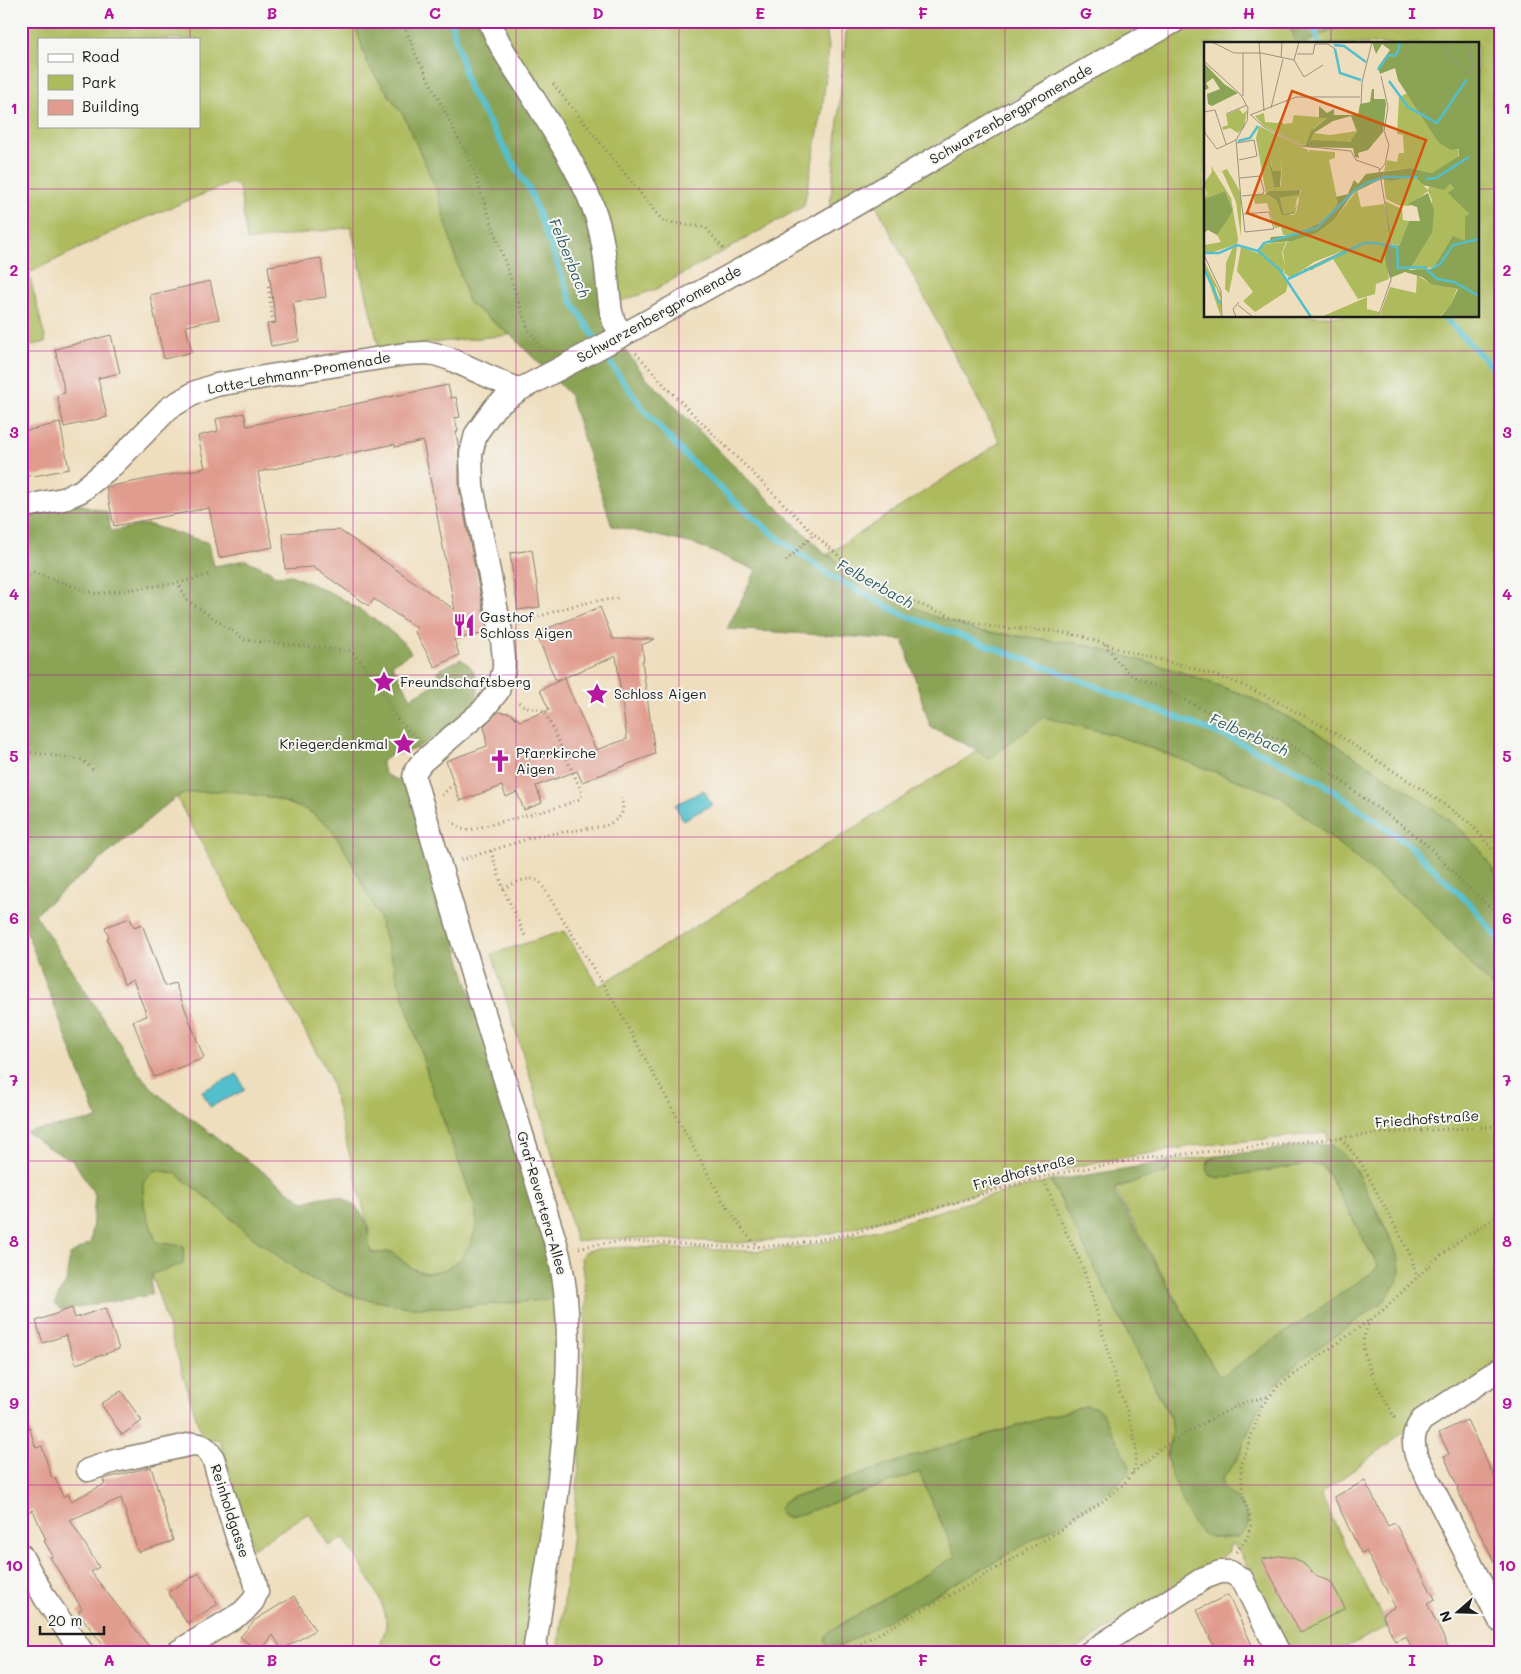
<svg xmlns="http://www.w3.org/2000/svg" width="1521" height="1674" font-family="Mali,sans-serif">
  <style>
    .green { fill: #adbb5d; stroke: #646c3c; fill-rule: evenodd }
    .forest { fill: #8aa354; stroke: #536038; fill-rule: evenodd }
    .water { fill: #53bfcc; stroke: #386e74 }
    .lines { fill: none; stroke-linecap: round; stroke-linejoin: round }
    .stream { stroke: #53bfcc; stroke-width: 6 }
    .building { fill: #e09c8e }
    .minor-casing { stroke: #867d6d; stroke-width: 25 }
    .path { stroke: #867d6d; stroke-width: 3; stroke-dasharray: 1 4; stroke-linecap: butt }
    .minor { stroke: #fff; stroke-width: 22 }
    .grid { fill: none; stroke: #b5179e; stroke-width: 1; stroke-opacity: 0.55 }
    .labels { text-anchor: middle; stroke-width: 4; stroke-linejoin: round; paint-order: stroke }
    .street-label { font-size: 14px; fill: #1c1c1c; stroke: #f6f6f2 }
    .poi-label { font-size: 14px; fill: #1c1c1c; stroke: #f6f6f2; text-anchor: start }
    .water-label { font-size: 15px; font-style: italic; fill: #325d62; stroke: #f6f6f2 }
    .inset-river { fill: none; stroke: #53bfcc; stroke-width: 2.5 }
    .inset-road { fill: none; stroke: #9b907d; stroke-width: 1 }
    .view { fill: #d4530e; fill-opacity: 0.15; stroke: #d4530e; stroke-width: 2.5 }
    .inset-edge { fill: none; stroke: #1c1c1c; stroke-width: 2.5 }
    .neatline { fill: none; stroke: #b5179e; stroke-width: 2 }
    .grid-label { font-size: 16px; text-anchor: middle; font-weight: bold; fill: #b5179e }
  </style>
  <rect width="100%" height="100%" fill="#f6f6f2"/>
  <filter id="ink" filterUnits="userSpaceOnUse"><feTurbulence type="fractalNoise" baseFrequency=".02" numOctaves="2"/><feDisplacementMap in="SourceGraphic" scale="10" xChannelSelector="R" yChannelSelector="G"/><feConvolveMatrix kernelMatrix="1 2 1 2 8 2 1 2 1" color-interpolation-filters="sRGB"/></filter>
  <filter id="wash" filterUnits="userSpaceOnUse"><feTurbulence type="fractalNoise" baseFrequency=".0096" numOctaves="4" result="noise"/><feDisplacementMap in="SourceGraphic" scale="20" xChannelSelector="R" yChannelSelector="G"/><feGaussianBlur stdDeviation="1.12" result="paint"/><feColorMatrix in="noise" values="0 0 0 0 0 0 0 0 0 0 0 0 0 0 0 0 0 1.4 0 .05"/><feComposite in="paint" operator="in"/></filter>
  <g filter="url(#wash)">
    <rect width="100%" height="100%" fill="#efdebe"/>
    <g class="green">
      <path d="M21,21h333l14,44 37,53 33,73 30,111 42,33 -131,13 -28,-121 -104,14 -7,-51 -3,-5 -6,-2 -108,44 -94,46 17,69 -25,6zM39,39h160v87h-160z"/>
      <path d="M478,21h347l4,26 -7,64 -18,95 -150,84 -51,17z"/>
      <path d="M847,21h306l-76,41 -247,145z"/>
      <path d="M1192,21h99l3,23h-89v272h272v-272h-176l50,-23h149v859l-82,-82 -100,-65 -71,-37 -69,-25 -96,-27 -104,-13 -48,-16 -57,-29 -45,-32 172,-112 -126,-241z"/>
      <path d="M1043,717l72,18 165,61 140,114 80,85v368l-180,131 67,133 -53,26h-44l-52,-104 -7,-6 -3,9 -6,6 -50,30 -102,65h-512l20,-173 7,-144 1,-37 -5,-41 3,-6 11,-3 30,-2 129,4 52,-5 71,-16 105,-32 69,-17 119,236 2,14 -5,26 3,14 41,67 13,1 13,-2 -9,-43 -6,-9v-6l13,-16 5,-10 18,-45 7,-11 21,-24 114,-101 -1,-11 -5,-15 -12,-26 -26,-49 -14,-18 -12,-8 -4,-12 -132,13 -97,16 -44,10 -193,54 -33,8 -32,4 -57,5 -95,-5 -37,1 -30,3 -34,-126 -50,-162 72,-23 35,55 379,-235 11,8zM1085,1406l10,1 7,89 -50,33 -213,118h-12l-2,-5 5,-11 126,-75 -37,-84 -131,46 2,-19 121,-42z"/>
      <path d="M233,791l40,7 34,12 22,16 19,29 30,60 56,180 41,111 2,18 -6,19 -10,16 -17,11 -18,3 -15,-5 -19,-16 -20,1 -5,-9 2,-14 -40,-155 -153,-278 15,-5z"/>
      <path d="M1217,1156l-9,5 113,3 7,9 50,93 -4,5 -149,104 -5,1 -4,-4 -101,-183 54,-22 -3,-5z"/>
      <path d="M155,1170l20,3 35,27 41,36 59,43 46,18 52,10h50l100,-8 1,93 -31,261h-153c5,-10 10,-18 11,-29 2,-21 -31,-67 -42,-86l-15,8 -20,-33 -56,35 -34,-109 -16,1 -51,-166 13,-5 -21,-63 -1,-23z"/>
    </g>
    <g class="forest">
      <path d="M354,21h124l8,18 102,170 25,125 31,41 86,87 96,92 47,32 57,29 48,16 104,13 96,27 69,25 71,37 100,65 45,33 18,20 19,29v115l-80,-85 -140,-114 -165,-61 -71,-18 -55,42 -11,-8 -48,-25 -27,-86 -176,-11 29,-59 -62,-26 -82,-18 -43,-132 -58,-59 -43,-33 -31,-111 -32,-73 -37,-53z"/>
      <path d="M1291,21h60l-50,23h-7z"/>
      <path d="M79,504l28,8 4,19 36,-7 62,19 5,23 32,-6 24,11 5,5 16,-1 45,20 46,29 24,21 5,8 -19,11 19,34 31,-18 -5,-9 23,-12c10,5 16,13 17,24 2,8 1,15 -4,22 -6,9 -48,40 -59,44 -11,5 -22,4 -32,12 1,17 5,13 17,20 4,2 7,5 10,8l137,455 12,55 -100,8h-50l-52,-10 -46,-18 -59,-43 -41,-36 -35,-27 -20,-3 -12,13 1,23 12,36 28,4 -1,18 -31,10 -1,21 -90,15 -7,-6 12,-22 4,-27 21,-13 4,-47 -22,-35 -23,-11 -24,-17 71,-13 -76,-202v-402zM233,791l40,7 34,12 22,16 19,29 30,60 56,180 41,111 2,18 -6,19 -10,16 -17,11 -18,3 -15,-5 -19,-16 -20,1c-6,-11 -2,-11 -4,-22 -1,-17 -20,-36 -37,-35 -9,0 -18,4 -27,6l-145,-107 -19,-20 -105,-161 141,-117 15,-5z"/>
      <path d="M1320,1144l10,1 12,8 14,18 38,75 5,15 1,11 -3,10 -13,19 -80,57 -29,26 -17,24 -18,45 -5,10 -13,16c0,12 7,12 14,19 8,8 11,16 12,27l-3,6 -8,6 -26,1 -10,-5 -10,-12 -21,-50 -3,-14 5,-26 -2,-14 -119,-236 115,-19 3,5 -1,5 -51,15 -2,2v4l101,179 4,4 5,-2 149,-103 4,-5 -50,-93 -7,-8 -12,-1 -90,14 -8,-2 -5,-6 2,-9 9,-5z"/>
      <path d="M1085,1406l10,1 6,4 29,55v6c-32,34 -80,58 -120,81 -57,32 -114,63 -171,94h-12c-3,-7 -2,-10 3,-16l126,-75 -37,-84 -123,44 -8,2 -7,-3 -2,-6 4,-6 7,-4 121,-42z"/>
    </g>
    <g class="water">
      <path d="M704,790l8,15 -29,15 -8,-15z"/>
      <path d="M237,1074l8,16 -35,17 -8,-16z"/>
    </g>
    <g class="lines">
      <g class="stream">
        <path d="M451,21l18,68 61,102 41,109 46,73 28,38 40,44 46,43 48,41 57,40 68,36 147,54 179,69 91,44 86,61 66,64 27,34"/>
        <path d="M1314,21l4,23"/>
        <path d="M1443,316l57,59"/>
      </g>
    </g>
    <g id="blocks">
      <g class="building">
        <path d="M321,258l5,39 -33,5 6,39 -28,5 -4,-22 9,-1 -8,-57z"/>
        <path d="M210,281l9,38 -33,7 6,26 -28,7 -14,-64z"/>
        <path d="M111,335l9,38 -22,5 9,39 -43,10 -7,-32 8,-2 -10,-44z"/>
        <path d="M448,385l3,13 5,-1 4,20 -5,1 3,14h-2l3,18v38l29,145 -34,6 5,16 -24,12 -20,-35 3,-3 -44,-30 -5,7 -56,-39 -28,2 -2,-36 56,-3 116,80 -32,-169 -28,6v-3l-137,28 15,75 -54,11 -10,-50 -95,18 -8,-39 99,-19 -7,-32 20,-5 -2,-12 28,-6 3,13z"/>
        <path d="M60,423l9,46 -35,7v-1l-13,2v-36l5,-1 -1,-9z"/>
        <path d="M532,550l8,57 -22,3 -8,-57z"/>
        <path d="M600,607l13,32h42l-13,6 2,16h-2l13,93 -73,28 -5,-11 -41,15 6,17 -18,7 -7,-18 -11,5 -4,-11 -42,15 -14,-40 41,-15 -3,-20 14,-14 12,1 10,8 29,-11 -9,-20 24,-12 32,72 31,-11 -11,-83 -60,25 -20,-48z"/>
        <path d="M130,918l4,9 8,-3 23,62 10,-3 29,75 -50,19 -21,-56 14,-5 -14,-36 -9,4 -17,-46 2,-1 -4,-10z"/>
        <path d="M72,1308l3,10 30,-10 14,41 -43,15 -10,-29 -23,8 -7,-22z"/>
        <path d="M121,1391l21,30 -20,14 -21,-31z"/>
        <path d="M24,1412l12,36 6,-2 10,33 3,-1 8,19 5,-3 3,7 34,-17 -2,-5 48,-12 22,74 -35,11 -17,-54 -51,22 29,47 -8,5 63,81h-45l-31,-41 4,-3 -32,-52 3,-1 -9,-15 2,-1 -13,-30 -5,2 -7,-18v-81z"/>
        <path d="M1467,1420l33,69v84l-43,-84 1,-1 -14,-32 5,-2 -10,-21z"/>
        <path d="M1365,1481l23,45 7,-3 40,76 -8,4 24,50h-37l-8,-17 -11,5 -13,-27 13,-7 -29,-56 -5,2 -27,-56z"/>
        <path d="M1279,1556l15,2 10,6 12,12 15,6 14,26 -45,25 -38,-74z"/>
        <path d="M199,1573l19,31 -31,19 -19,-31z"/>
        <path d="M1228,1595l28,58h-39l-20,-43z"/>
        <path d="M294,1596l21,34 -33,20 -9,-15 -13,17 -20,-15 15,-17z"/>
      </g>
    </g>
  </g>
  <g filter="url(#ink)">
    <use href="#blocks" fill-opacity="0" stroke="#867d6d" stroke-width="1"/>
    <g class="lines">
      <defs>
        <g id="minor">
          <path d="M490,21c8,25 25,47 39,70 23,37 48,76 64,116 13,34 13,70 18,105l3,10 9,13"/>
          <path d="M21,507l42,-8 18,-8 32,-26 56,-57 27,-16 20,-7 109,-18 80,-13 20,-1 10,1 15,5 69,31"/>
          <path d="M1500,1369l-78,51c-9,12 -10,21 -6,35l84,166"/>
          <path d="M88,1470l27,-9 78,-17c11,0 15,6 20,14l25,82 17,41 2,11 -4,9 -10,11 -67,41"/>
          <path d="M21,1555l24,43 38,55"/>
          <path d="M534,1653c13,-90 29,-179 33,-269 2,-48 2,-94 -11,-140l-84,-270 -58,-197 2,-7 6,-8 61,-52 15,-19 6,-22v-11l-3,-26 -29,-146 -1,-32 5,-20 19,-27 24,-17 104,-55 196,-109 269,-157 87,-48"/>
          <path d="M1089,1653l115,-75 16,-6h10l12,7 37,74"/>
        </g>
      </defs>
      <use href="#minor" class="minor-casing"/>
      <g class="path">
        <path d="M402,21l14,34 55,108 57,166 17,23"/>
        <path d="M553,84l110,137 43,7 19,23"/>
        <path d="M271,285h-3l5,38"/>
        <path d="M636,353l31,35 147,146 27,24 34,23 40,22 41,15 36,9 59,4 27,4 50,17 58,14 52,17 44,21 53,29 103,67 34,25 28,34"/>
        <path d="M786,561l28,-27"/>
        <path d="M208,575l-30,8 9,17 58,40 106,11 23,25 22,42 21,21"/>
        <path d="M21,581l12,-9 63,22 82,-11"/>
        <path d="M520,624c31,-12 64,-24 98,-25"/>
        <path d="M1105,644l12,17 17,16 25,10 59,30 68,25 27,18 61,46 31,21 25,21 29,31 41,38"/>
        <path d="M21,751l62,9 11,11"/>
        <path d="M442,795l12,-12"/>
        <path d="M451,820l9,9 9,1 90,-23 21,-8 2,-5 -2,-6 -35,-76c-9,-6 -21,-2 -28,-12"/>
        <path d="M491,851l12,37 22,48"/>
        <path d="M461,860l76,-24 68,-10c15,-8 21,-11 16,-28"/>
        <path d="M503,888c12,-4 25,-14 37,-6l77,125 104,191 25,36 13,13"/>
        <path d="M1341,1138l20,25 50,93 6,22"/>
        <path d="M579,1248c46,-12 97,-3 145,-1 46,1 92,-5 136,-16l156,-47 44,-11 78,-14 246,-26 116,-7"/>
        <path d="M1370,1320c-3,8 -6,15 -7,23 -1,18 23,57 31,74l4,3"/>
        <path d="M1133,1473l29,-26 45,-26 36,-18 27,-7"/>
        <path d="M1236,1552l11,-14 4,-13 -1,-8 -7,-21 -2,-31 21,-59 15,-19 105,-76 52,-50 29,-23 37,-23"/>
        <path d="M843,1653c45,-25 278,-146 290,-182 10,-31 -9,-63 -17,-91 -11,-35 -19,-71 -31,-106 -5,-15 -13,-29 -20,-44 -8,-18 -15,-35 -21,-53"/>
      </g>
      <use href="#minor" class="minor"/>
    </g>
  </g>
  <path class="grid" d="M190,21v18M353,21v1632M516,21v1632M679,21v1632M842,21v1632M1005,21v1632M1168,21v1632M1331,21v23M190,126v1527M21,189h1184M1477,189h23M1331,316v1337M21,351h1479M21,513h1479M21,675h1479M21,837h1479M21,999h1479M21,1161h1479M21,1323h1479M21,1485h1479"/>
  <defs>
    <symbol id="restaurant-bare" viewBox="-9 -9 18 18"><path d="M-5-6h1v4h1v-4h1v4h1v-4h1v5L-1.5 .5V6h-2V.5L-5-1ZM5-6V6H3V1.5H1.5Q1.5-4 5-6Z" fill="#b5179e" stroke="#f6f6f2" stroke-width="2.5" paint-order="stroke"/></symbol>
    <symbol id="sight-bare" viewBox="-9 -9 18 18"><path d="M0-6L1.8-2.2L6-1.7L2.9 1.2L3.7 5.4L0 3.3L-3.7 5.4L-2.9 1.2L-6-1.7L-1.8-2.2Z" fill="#b5179e" stroke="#f6f6f2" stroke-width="2.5" paint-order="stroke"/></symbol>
    <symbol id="church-bare" viewBox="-9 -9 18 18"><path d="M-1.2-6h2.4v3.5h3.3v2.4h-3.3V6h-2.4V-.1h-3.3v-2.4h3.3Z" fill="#b5179e" stroke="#f6f6f2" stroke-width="2.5" paint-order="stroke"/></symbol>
  </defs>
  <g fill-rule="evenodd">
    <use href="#restaurant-bare" x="448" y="609" width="32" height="32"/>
    <use href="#sight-bare" x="368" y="666" width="32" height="32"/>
    <use href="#sight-bare" x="581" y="678" width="32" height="32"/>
    <use href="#sight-bare" x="388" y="728" width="32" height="32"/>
    <use href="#church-bare" x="484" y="745" width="32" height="32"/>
  </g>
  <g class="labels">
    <g class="street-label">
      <text transform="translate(1011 114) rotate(-30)" y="5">Schwarzenbergpromenade</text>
      <text transform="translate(659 314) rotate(-29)" y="5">Schwarzenbergpromenade</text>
      <text transform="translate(299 373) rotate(-10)" y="5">Lotte-Lehmann-Promenade</text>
      <text transform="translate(1427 1119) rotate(-4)" y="5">Friedhofstraße</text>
      <text transform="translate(1024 1172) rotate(-15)" y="5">Friedhofstraße</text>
      <text transform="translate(542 1203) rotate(74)" y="5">Graf-Revertera-Allee</text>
      <text transform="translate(230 1511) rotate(72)" y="5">Reinholdgasse</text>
    </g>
    <g class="poi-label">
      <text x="480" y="622">Gasthof<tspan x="480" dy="16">Schloss Aigen</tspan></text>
      <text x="400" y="687">Freundschaftsberg</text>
      <text x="614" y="699">Schloss Aigen</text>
      <text x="388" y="749" text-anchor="end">Kriegerdenkmal</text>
      <text x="516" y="758">Pfarrkirche<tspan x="516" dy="16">Aigen</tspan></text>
    </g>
    <g class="water-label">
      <text transform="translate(569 258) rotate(68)" y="5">Felberbach</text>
      <text transform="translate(875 584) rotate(29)" y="5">Felberbach</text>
      <text transform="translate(1249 735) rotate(24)" y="5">Felberbach</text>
    </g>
  </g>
  <g transform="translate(1204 42)">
    <rect width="275" height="275" fill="#efdebe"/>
    <path d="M204,51l30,49 21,8 -1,8 -26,15 -22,-5 -26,3 3,-11 10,2 2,-9h5l-1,-18 -6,-1 2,-37zM35,67l4,5 4,-4 -3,17 -6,6 -8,-5 -7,2 -1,-3 6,-2 -2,-10zM60,71l1,9 13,1 2,-3 4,4 8,-1 2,-8 33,3 -13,10 -9,19 -41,-21 -9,-10zM55,84l49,24v4l1,-4 26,2v6l-6,2 9,43 -13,17 -30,15h-12l-2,-8 -6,1 -8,-25 -12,1 -1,-9 12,-1 -10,-56zM66,116l3,13h8l1,-12 -1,27 -7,1zM97,148l-5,23 -4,2h-9l-6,-14 -9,-5 1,-5zM153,89l-3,8 -7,4h-32l-4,-4 3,-6 16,2zM7,124l20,32 7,41 -1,5 -27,9 -5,-1 -1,-7 17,-3 -4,-7 16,-25 -8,-19 -21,8 3,-5 -3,-11 8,-11zM23,127l14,24v44l-5,-35 -14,-31zM210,134l14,14 1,-3 12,1 9,-4 4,4 -5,5 20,21 -4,27 -12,-4 -14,27 -18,7 -12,-3 23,-35v-33l-4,-9 -19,15 -11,-1 -12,-6 -2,-15v-5l8,2zM153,148l4,17 23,-3 5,25 1,15 -6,-1 5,36 -13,5 -1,10 -17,5 -25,-40 -21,11 30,-19 -28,11 -23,16 -7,-5 1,-5 -3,7 6,8 -2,9 -31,20 -12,-11 10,-9 -16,-21 4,-24 16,6 8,-9 21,-2 -4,11 3,13 -2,-14 4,-10 30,-9 17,-13zM94,153l-4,17 -10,2 -4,-16zM181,159l17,8 1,11 6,1 -10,25 -8,-2zM33,204l-2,17 -6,30 -4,-4 1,-26 7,-16zM0,219l17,33v23l-10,-29 4,-1 3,12 3,1 -5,-13h-5zM213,233l11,7 29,7 -6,15 -12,13h-60l11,-30 26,6zM163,255v12l13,3 -3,5h-56z" fill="#adbb5d" fill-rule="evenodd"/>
    <path d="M168,0h107v275h-39l11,-13 7,-15 -27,-5 -9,-7 -17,-5 -15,6 -4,-12 -2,-23 15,3 10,-25h11l-3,-14 -9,-3 20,-11 6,17 -2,23 -23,37 24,-1 20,-33 12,5v-24l4,-3 -21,-21 6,-5 -4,-4 -6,6 -21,-5 -9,-9 -22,5 -11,-2 -28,14 -19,27 -17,13 -25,8 -23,2 2,-6 24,-2 30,-15 13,-17 -2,-6 12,-3 6,-14 4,4 8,-10 44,-6 22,5 27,-17v-7l-8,1 -13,-8 -40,-62 -3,-12 -15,6 -2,-7 12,-17 -8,-6 -6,10zM0,21l20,21 14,9 -26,13 -4,-2 -1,-10 13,-5 -7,-11 -7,5 3,5 -5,3zM168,47h2v10h11l1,5 -3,28 -15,18 -10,3 1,5 -4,-1 -2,-9 -48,-1 6,-16 16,-13h-8v-12l8,7 7,-4v6h24l2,-11 10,-2zM147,74l6,16 -7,10 -39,-2 3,-7 19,-12zM65,117l4,12h8l1,-12 -2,28h-6zM96,148l-1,10 -1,-5 -18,3 4,16 10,-2 3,-9 -2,10 -7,2h-6l-5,-14 -11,-7 3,-3zM21,149l8,19 -5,9 -11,16 -9,-5 -4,3v-34zM141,208v4l-25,9 -8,7h-9z" fill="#8aa354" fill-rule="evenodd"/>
    <path class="inset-river" d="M130,3l10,1 22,16M131,7l5,24 21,7M174,28l10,-15 7,1 3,-5 2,-9M185,39l19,26 29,16 30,-44M34,99l12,-3 8,-12M222,137l10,-1 33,-21M54,209l22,19 31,47M0,211h15l18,-8 21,6 6,-8 53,-15 38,-38 14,-8 16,-5h32M0,226l16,36M227,227l9,-5 13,-19 26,-6M84,237l76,-36h11l22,4 1,21 26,-1 13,12 17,3 25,14"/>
    <path class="inset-road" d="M8,0l22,11h27l33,7M55,0l5,69M236,0l27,32 6,-6 -5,-26M39,11v43M93,12h16l2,-10h13l7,5M77,16l1,-16M90,18l10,17 19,-12M90,18l5,-18M0,19l37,34 7,13 -1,13 -11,19 5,60 2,14 2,18 29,-3 -5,-17 -26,2M157,63l1,-23 10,-40M67,66l12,-49M0,70l11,-2 11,34M22,72l21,-9M46,73l46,-18h64M47,73l13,12 37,19 50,5 5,9 23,8 11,67 1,45 -13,37M0,80l1,11 12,16 19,-9M33,101l17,-3 3,16 -18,4M176,128l5,-6 4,-19 -5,-14 4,-24 -7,-31M36,136l20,-2 4,15 -1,3 -21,2M0,213l17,36 1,26M34,263l15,12M32,275l-3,-8 6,-7"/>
    <path class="view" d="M88,49l134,49 -45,122 -134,-49z"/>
    <rect width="275" height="275" class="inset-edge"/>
  </g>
  <rect width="1521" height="1674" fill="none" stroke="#f6f6f2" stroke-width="55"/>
  <rect x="38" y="38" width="162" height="90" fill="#f6f6f2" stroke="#9f9f9c"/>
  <rect x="48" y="54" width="25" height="8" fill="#ffffff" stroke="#9f9f9c"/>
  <text x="82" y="62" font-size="15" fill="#1c1c1c">Road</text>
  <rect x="48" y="75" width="25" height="15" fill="#adbb5d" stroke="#9f9f9c"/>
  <text x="82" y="88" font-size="15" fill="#1c1c1c">Park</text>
  <rect x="48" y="100" width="25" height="15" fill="#e09c8e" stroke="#9f9f9c"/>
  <text x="82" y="112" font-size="15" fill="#1c1c1c">Building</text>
  <g transform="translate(1458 1612) rotate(250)" stroke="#f6f6f2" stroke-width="4" paint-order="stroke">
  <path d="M0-4L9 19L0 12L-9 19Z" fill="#1c1c1c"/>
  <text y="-8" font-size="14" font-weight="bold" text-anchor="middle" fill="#1c1c1c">N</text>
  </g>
  <path d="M40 1626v8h64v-8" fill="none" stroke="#1c1c1c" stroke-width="2.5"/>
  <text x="48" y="1626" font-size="15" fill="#1c1c1c" stroke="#f6f6f2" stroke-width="4" paint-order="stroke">20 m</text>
  <rect x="28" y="28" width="1466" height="1618" class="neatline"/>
  <g class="grid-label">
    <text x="109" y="19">A</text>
    <text x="272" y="19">B</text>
    <text x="435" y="19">C</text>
    <text x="598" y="19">D</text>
    <text x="760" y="19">E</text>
    <text x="923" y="19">F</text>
    <text x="1086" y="19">G</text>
    <text x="1249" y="19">H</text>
    <text x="1412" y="19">I</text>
    <text x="14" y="114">1</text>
    <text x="1507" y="114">1</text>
    <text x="14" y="276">2</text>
    <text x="1507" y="276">2</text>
    <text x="14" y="438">3</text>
    <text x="1507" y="438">3</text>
    <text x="14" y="600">4</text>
    <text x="1507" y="600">4</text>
    <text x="14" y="762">5</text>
    <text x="1507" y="762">5</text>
    <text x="14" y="924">6</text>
    <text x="1507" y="924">6</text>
    <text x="14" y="1086">7</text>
    <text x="1507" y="1086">7</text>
    <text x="14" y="1247">8</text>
    <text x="1507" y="1247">8</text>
    <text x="14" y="1409">9</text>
    <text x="1507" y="1409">9</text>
    <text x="14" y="1571">10</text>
    <text x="1507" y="1571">10</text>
    <text x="109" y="1666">A</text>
    <text x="272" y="1666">B</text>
    <text x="435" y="1666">C</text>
    <text x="598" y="1666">D</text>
    <text x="760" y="1666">E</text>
    <text x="923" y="1666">F</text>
    <text x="1086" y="1666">G</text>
    <text x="1249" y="1666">H</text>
    <text x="1412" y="1666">I</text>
  </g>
</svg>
